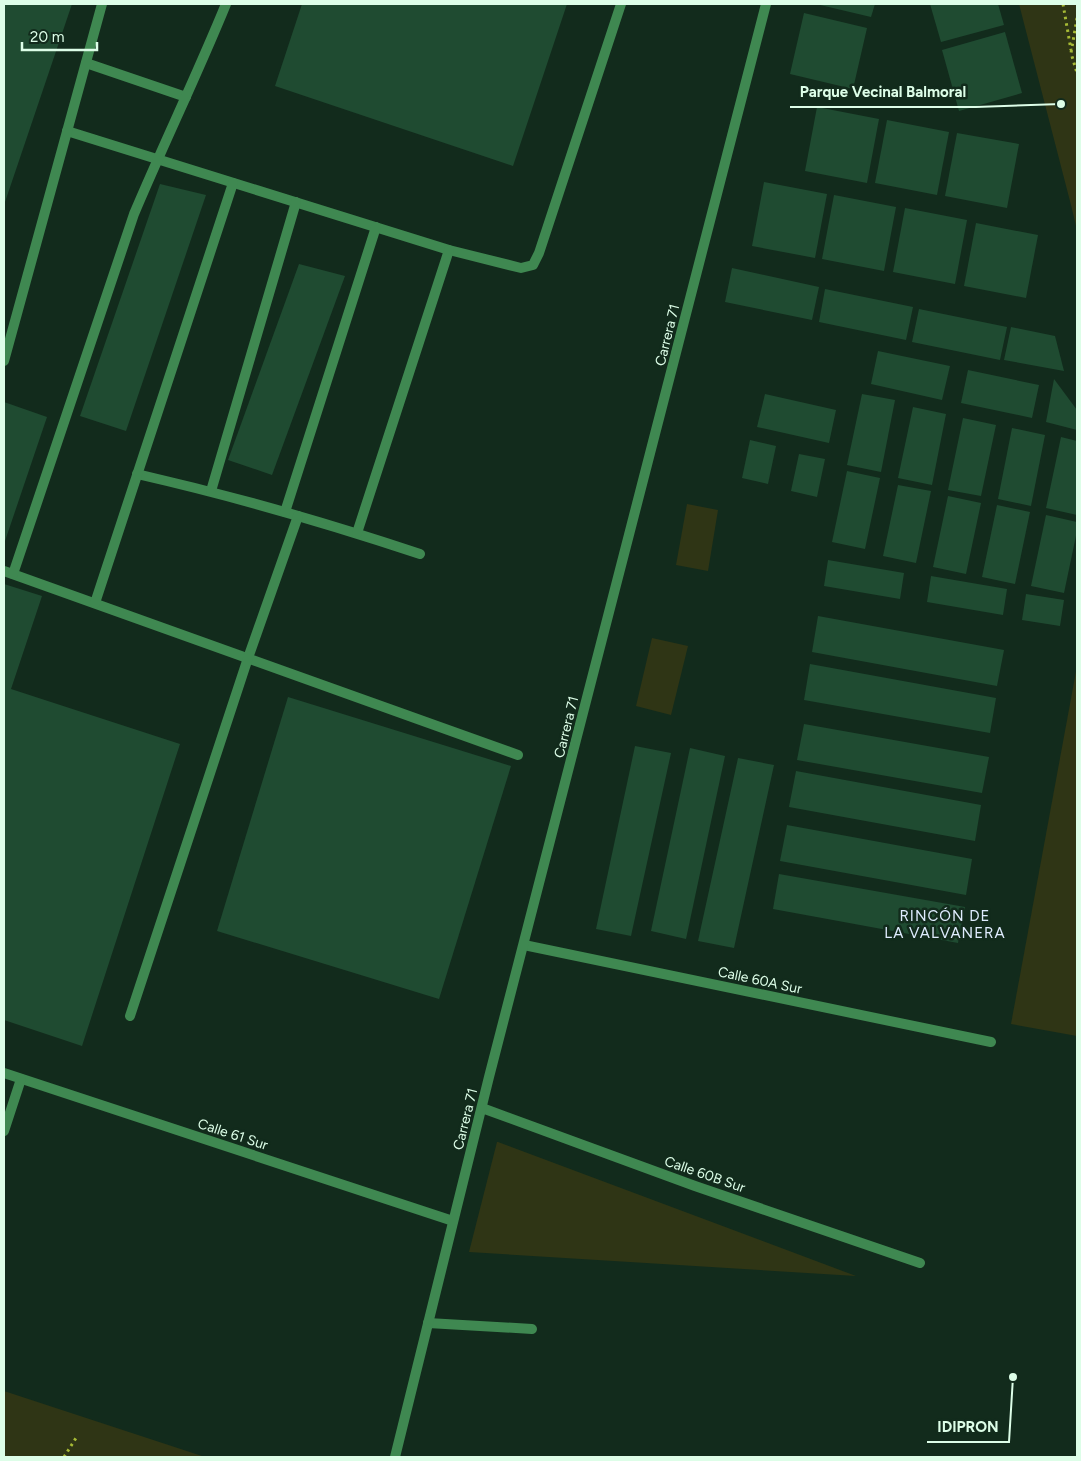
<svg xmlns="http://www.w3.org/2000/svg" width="1081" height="1461" font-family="Figtree,sans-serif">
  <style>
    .green { fill: #2f3515 }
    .building { fill: #1f4b31 }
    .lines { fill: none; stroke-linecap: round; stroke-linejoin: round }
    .path { stroke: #a6ba35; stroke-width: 3; stroke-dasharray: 2.5 4; stroke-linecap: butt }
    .lane { stroke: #3f8851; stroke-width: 10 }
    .street { stroke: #3f8851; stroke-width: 10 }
    .labels { text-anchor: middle; stroke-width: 5; stroke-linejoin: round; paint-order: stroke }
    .street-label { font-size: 14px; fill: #ddfee8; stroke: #122b1c }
    .neighbourhood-label { font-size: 15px; letter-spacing: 1px; fill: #dfecfe; stroke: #122b1c }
    .leader { fill: none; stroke: #ddfee8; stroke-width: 2 }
    .callout-dot { fill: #ddfee8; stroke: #122b1c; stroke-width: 2 }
    .callout-label { font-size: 15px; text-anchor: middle; font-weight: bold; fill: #ddfee8; stroke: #122b1c; stroke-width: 5; stroke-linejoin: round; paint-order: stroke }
  </style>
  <rect width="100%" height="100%" fill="#122b1c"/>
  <g class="green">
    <path d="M1019,4h58v226l-6,-25z"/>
    <path d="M687,504l31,6 -10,61 -32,-6z"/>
    <path d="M652,638l36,8 -17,69 -35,-9z"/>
    <path d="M1077,666v370l-66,-12z"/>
    <path d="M497,1142h1l358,134 -387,-24z"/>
    <path d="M4,1391l201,66h-201z"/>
  </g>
  <g class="building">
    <path d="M4,4h68l-68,201z"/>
    <path d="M302,4h265l-54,162 -238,-80z"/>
    <path d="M816,4h59l-4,13z"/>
    <path d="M930,4h68l6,21 -63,17z"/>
    <path d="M804,13l63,15 -14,61 -63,-15z"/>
    <path d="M1005,32l17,61 -63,18 -17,-61z"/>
    <path d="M817,107l62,12 -12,64 -62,-12z"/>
    <path d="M887,120l62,12 -12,63 -62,-12z"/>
    <path d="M957,133l62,11 -12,64 -62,-12z"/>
    <path d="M764,182l63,12 -12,64 -63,-12z"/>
    <path d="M160,184l46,11 -80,236 -46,-15z"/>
    <path d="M834,195l62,12 -12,64 -62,-12z"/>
    <path d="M905,208l62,12 -12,64 -62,-12z"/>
    <path d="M976,223l62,12 -12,63 -62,-12z"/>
    <path d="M299,264l46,12 -73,199 -44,-15z"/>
    <path d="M732,268l87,19 -7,33 -87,-18z"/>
    <path d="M825,289l88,18 -7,33 -87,-18z"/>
    <path d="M919,309l88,18 -7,33 -88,-18z"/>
    <path d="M1011,327l44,9 9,35 -60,-11z"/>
    <path d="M878,351l72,15 -8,34 -71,-16z"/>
    <path d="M968,370l71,15 -7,33 -71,-15z"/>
    <path d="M1054,379l23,31v20l-31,-8z"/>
    <path d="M765,394l71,16 -7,33 -72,-16z"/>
    <path d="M862,394l33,6 -14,72 -34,-7z"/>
    <path d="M4,402l43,15 -43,127z"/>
    <path d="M913,407l33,7 -14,71 -34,-7z"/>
    <path d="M963,418l33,7 -15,71 -33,-6z"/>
    <path d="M1012,428l33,7 -14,71 -33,-7z"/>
    <path d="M1061,437l16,4v74l-31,-7z"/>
    <path d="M750,440l26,6 -8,38 -26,-6z"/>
    <path d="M799,454l26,5 -8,38 -26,-6z"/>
    <path d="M847,471l33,7 -15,71 -33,-7z"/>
    <path d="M898,485l33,6 -15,72 -33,-7z"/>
    <path d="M948,496l33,7 -15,71 -33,-7z"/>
    <path d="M997,505l33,7 -15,72 -33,-7z"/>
    <path d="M1046,515l31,7v9l-13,62 -33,-7z"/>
    <path d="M828,560l76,13 -4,26 -76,-13z"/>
    <path d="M931,576l76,13 -4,26 -76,-13z"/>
    <path d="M4,584l38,12 -31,93 169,55 -98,302 -78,-26z"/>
    <path d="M1026,594l38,6 -4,26 -38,-6z"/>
    <path d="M818,616l186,34 -7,36 -185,-34z"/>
    <path d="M810,664l186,34 -6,35 -186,-33z"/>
    <path d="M288,697l223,69 -72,233 -222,-68z"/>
    <path d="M804,724l185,33 -7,36 -185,-33z"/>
    <path d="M635,746l36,7 -40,183 -35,-7z"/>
    <path d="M690,748l35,8 -39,183 -35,-8z"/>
    <path d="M738,758l36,7 -40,183 -36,-7z"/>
    <path d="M796,771l185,34 -6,36 -186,-34z"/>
    <path d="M787,825l185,34 -6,36 -186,-34z"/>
    <path d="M779,874l186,33 -7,36 -185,-34z"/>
  </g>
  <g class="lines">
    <g class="path">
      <path d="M1063,4l8,46"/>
      <path d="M1077,18l-6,35 6,20"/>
      <path d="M64,1457l12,-19"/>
    </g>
    <g class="lane">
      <path d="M86,63l100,34"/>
      <path d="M67,131l382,119 72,18 12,-3 6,-12 82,-249"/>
      <path d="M4,361l98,-357"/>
      <path d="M137,474c96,22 190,49 283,80"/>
      <path d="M211,491l85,-289"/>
      <path d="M285,512l91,-285"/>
      <path d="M357,533l92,-283"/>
      <path d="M4,571l514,184"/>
      <path d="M13,574l121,-360c30,-71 63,-139 92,-210"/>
      <path d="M95,603l138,-420"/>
      <path d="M130,1016l118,-358 50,-142"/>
      <path d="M428,1323l104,6"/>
    </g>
    <g class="street">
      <path d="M524,945l467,97"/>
      <path d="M4,1073l449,148"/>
      <path d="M482,1108l213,78 225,77"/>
      <path d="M4,1131l17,-52"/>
      <path d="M395,1457l94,-380 277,-1073"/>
    </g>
  </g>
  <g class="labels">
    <g class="street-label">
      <text transform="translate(667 335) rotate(-76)" y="5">Carrera 71</text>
      <text transform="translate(566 727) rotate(-76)" y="5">Carrera 71</text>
      <text transform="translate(760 980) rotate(12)" y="5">Calle 60A Sur</text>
      <text transform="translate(465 1119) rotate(-76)" y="5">Carrera 71</text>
      <text transform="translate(233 1134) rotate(18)" y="5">Calle 61 Sur</text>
      <text transform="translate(705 1174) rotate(19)" y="5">Calle 60B Sur</text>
    </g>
    <g class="neighbourhood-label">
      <text x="945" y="921">RINCÓN DE<tspan x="945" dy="17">LA VALVANERA</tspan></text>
    </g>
  </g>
  <path class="leader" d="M1061 104L976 107H790M1013 1377L1009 1442H927"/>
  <g class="callout-dot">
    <circle cx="1061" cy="104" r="5"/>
    <circle cx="1013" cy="1377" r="5"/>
  </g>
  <g class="callout-label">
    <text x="883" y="97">Parque Vecinal Balmoral</text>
    <text x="968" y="1432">IDIPRON</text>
  </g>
  <rect width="1081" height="1461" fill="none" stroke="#ddfee8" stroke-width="10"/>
  <path d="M22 42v8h75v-8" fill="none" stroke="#ddfee8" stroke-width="2.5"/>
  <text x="30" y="42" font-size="15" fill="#ddfee8" stroke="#122b1c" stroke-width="4" paint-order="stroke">20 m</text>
</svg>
